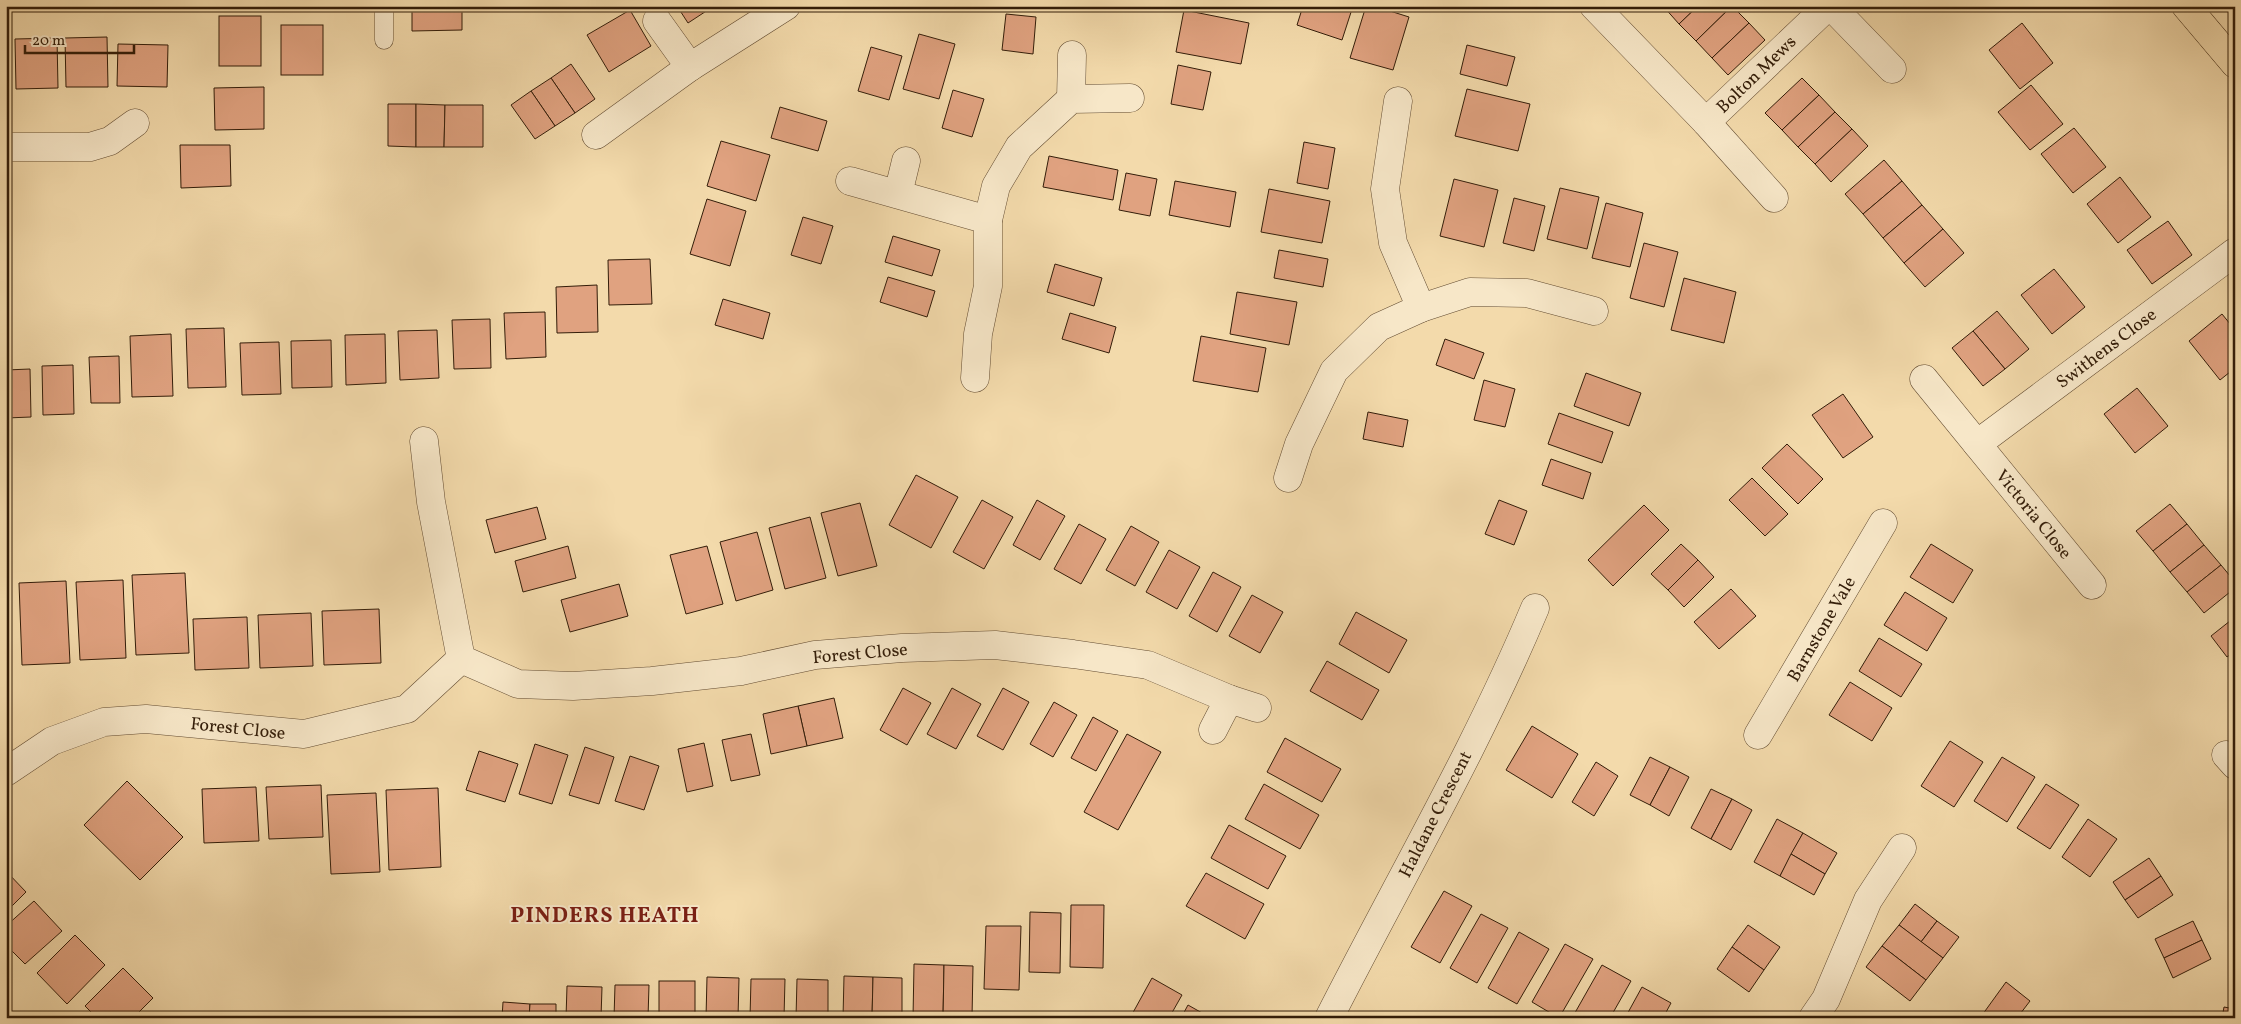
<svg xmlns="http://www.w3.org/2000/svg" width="2241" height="1024" font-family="Vollkorn,serif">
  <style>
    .building { fill: #e0a280; stroke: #331d09 }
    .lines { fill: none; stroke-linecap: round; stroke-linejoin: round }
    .service-casing { stroke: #634c32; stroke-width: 19 }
    .minor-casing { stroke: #634c32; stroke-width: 29 }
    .primary-casing { stroke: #331d09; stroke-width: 29 }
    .service { stroke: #f7e7c8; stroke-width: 18 }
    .minor { stroke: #f7e7c8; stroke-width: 28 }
    .primary { stroke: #f3daab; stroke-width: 28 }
    .labels { text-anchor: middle; stroke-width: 4; stroke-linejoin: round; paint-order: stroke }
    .street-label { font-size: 18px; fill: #331d09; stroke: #f7e7c8 }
    .district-label { font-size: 22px; font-weight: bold; letter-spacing: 1px; fill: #7a1f14; stroke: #f7e7c8 }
  </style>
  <rect width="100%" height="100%" fill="#f3daab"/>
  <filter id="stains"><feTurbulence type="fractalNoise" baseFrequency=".004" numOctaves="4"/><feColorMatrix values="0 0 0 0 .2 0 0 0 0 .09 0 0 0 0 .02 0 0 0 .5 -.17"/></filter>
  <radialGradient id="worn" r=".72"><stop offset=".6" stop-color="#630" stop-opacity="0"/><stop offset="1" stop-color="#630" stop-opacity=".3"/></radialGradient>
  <g class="building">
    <path d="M412,6h50v3l-50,1z"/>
    <path d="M677,6h37l-26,17z"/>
    <path d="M1303,6h50l-11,34 -45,-15z"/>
    <path d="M1366,6h8l35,11 -16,53 -43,-12z"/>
    <path d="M1663,6h35l-19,18z"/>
    <path d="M1698,6h34l-36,35 -17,-17z"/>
    <path d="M1732,6l17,17 -37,35 -16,-17z"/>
    <path d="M462,9v21l-50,1v-21z"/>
    <path d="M630,10l21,36 -42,26 -22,-37z"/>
    <path d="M1184,10l65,13 -8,41 -65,-12z"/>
    <path d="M1006,14l30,3 -3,37 -31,-4z"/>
    <rect x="219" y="16" width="42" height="50"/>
    <path d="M1749,23l16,17 -37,35 -16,-17z"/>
    <path d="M2022,23l31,40 -33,26 -31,-39z"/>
    <rect x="281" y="25" width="42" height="50"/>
    <path d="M919,34l36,10 -16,55 -36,-10z"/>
    <path d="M107,37l1,50h-42l-1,-49z"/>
    <path d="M57,38l1,50 -42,1 -1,-50z"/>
    <path d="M118,44l50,1 -1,42 -50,-1z"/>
    <path d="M1467,45l48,12 -8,29 -47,-12z"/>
    <path d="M871,47l31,9 -13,44 -31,-9z"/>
    <path d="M571,64l24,35 -20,14 -24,-35z"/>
    <path d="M1178,65l33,7 -8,38 -32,-6z"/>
    <path d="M551,78l24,35 -20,13 -24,-35z"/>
    <path d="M1802,78l17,17 -37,35 -17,-17z"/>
    <path d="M2031,85l32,39 -33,26 -32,-38z"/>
    <path d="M264,87v42l-49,1 -1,-42z"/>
    <path d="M1467,89l63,15 -12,47 -63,-15z"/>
    <path d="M953,90l31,9 -12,38 -30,-9z"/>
    <path d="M531,91l24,35 -20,13 -24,-34z"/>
    <path d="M1819,95l16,17 -37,35 -16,-17z"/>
    <path d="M388,104h28v43l-28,-1z"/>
    <path d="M416,104l29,1 -1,42h-28z"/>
    <path d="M445,105h38v42h-39z"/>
    <path d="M780,107l47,14 -9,30 -47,-13z"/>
    <path d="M1835,112l17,17 -37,35 -17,-17z"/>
    <path d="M2074,128l32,39 -33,26 -32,-39z"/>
    <path d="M1852,129l16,17 -37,36 -16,-18z"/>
    <path d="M721,141l49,14 -14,46 -49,-15z"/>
    <path d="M1304,142l31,6 -7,41 -31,-6z"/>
    <path d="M180,145h50l1,41 -50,2z"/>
    <path d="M1049,156l69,14 -5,30 -70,-13z"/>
    <path d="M1884,160l18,21 -39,33 -18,-20z"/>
    <path d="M1126,173l31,6 -7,37 -31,-6z"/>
    <path d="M2120,177l31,40 -33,26 -31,-39z"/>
    <path d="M1454,179l44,11 -14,57 -44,-11z"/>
    <path d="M1175,181l61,11 -6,35 -61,-12z"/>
    <path d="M1902,181l20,24 -39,33 -20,-24z"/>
    <path d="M1560,188l39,9 -12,52 -40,-10z"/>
    <path d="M1269,189l61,12 -8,42 -61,-11z"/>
    <path d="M1514,198l31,8 -11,45 -31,-8z"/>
    <path d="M707,199l39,12 -16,55 -40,-12z"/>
    <path d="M1606,203l37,10 -13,54 -38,-9z"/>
    <path d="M1922,205l21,24 -39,34 -21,-25z"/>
    <path d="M803,217l30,9 -12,38 -30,-9z"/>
    <path d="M2168,221l24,34 -40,29 -25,-34z"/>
    <path d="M1943,229l21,24 -39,34 -21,-24z"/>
    <path d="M893,236l47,14 -8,26 -47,-14z"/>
    <path d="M1644,243l34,9 -14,55 -34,-9z"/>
    <path d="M1279,250l49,9 -5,28 -49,-9z"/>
    <path d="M650,259l2,45 -43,1 -1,-45z"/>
    <path d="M1055,264l47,14 -8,28 -47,-14z"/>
    <path d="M2054,269l31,38 -33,27 -31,-39z"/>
    <path d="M888,277l47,14 -8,26 -47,-15z"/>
    <path d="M1684,278l52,14 -12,51 -53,-13z"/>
    <path d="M597,285l1,47 -41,1 -1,-46z"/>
    <path d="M1237,292l60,10 -8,43 -59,-11z"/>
    <path d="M723,299l47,14 -7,26 -48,-14z"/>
    <path d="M1997,311l32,38 -24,20 -32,-38z"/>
    <path d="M545,312l1,45 -40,2 -2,-46z"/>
    <path d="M1070,313l46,14 -7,26 -47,-14z"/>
    <path d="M2222,314l13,16v38l-15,12 -31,-39z"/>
    <path d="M490,319l1,49 -37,1 -2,-49z"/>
    <path d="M224,328l2,59 -38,1 -2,-59z"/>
    <path d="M437,330l2,48 -39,2 -2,-49z"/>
    <path d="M1973,331l32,38 -22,17 -31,-38z"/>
    <path d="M171,334l2,62 -41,1 -2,-61z"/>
    <path d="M385,334l1,49 -40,2 -1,-50z"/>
    <path d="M1201,336l65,12 -8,44 -65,-11z"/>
    <path d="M1445,339l39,14 -10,26 -38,-14z"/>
    <path d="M331,340l1,47 -40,1 -1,-47z"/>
    <path d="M279,342l2,52 -39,1 -2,-52z"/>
    <path d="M119,356l1,47h-29l-2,-46z"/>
    <path d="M73,365l1,49 -31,1 -1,-49z"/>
    <path d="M30,369l1,48 -25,1v-48z"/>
    <path d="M1586,373l55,20 -12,33 -55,-20z"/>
    <path d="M1484,380l31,9 -10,38 -31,-7z"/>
    <path d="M2137,388l31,38 -33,27 -31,-39z"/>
    <path d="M1843,394l30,43 -30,21 -31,-43z"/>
    <path d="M1368,412l40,8 -5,27 -40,-8z"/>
    <path d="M1559,413l54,19 -11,31 -54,-19z"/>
    <path d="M1787,444l36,35 -25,25 -36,-36z"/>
    <path d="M1551,459l40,14 -8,26 -41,-14z"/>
    <path d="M916,475l42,22 -27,51 -42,-23z"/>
    <path d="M1752,478l36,36 -23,22 -36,-36z"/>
    <path d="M982,500l31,17 -29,52 -31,-17z"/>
    <path d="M1037,500l28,16 -25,44 -27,-15z"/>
    <path d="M1499,500l28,11 -13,34 -29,-11z"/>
    <path d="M860,503l17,63 -39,10 -17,-63z"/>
    <path d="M2170,504l17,20 -34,27 -17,-20z"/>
    <path d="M1644,505l25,25 -56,56 -25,-26z"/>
    <path d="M537,507l9,32 -51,14 -9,-33z"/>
    <path d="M810,517l16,61 -41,11 -16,-61z"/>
    <path d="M1079,524l27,15 -25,45 -27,-15z"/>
    <path d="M2187,524l17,21 -34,27 -17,-21z"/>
    <path d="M1131,526l28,16 -24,44 -29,-16z"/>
    <path d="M757,532l16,58 -37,11 -16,-59z"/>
    <path d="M1681,544l17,16 -30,30 -17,-16z"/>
    <path d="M1931,544l42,26 -20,33 -43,-26z"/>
    <path d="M2204,545l17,20 -34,27 -17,-20z"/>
    <path d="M568,546l8,32 -53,14 -8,-31z"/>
    <path d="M707,546l16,58 -37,10 -16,-59z"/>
    <path d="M1169,550l31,17 -23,42 -31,-17z"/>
    <path d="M1698,560l16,17 -30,30 -16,-17z"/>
    <path d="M2221,565l14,17v6l-31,25 -17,-21z"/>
    <path d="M1213,572l28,15 -24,45 -28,-16z"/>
    <path d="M185,573l4,80 -53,2 -4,-80z"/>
    <path d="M123,580l3,78 -46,2 -4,-78z"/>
    <path d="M66,581l4,82 -48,2 -3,-82z"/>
    <path d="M619,584l9,32 -58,16 -9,-32z"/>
    <path d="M1731,589l25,27 -37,33 -25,-27z"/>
    <path d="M1905,592l42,26 -20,33 -43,-26z"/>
    <path d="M1252,595l31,17 -23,41 -31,-17z"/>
    <path d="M379,609l2,54 -57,2 -2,-54z"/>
    <path d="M1356,612l51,28 -18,33 -50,-29z"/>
    <path d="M311,613l2,53 -53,2 -2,-53z"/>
    <path d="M247,617l2,51 -54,2 -2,-51z"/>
    <path d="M2235,617v34l-8,6 -16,-21z"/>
    <path d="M1879,638l43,26 -21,33 -42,-26z"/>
    <path d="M1327,661l52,29 -17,30 -52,-29z"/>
    <path d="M1850,682l42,26 -20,33 -43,-26z"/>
    <path d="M903,688l28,15 -24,42 -27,-15z"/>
    <path d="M952,688l29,16 -25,45 -29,-15z"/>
    <path d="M1003,688l26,14 -26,48 -26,-14z"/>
    <path d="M834,698l9,40 -36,8 -9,-40z"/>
    <path d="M1054,702l23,13 -24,42 -23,-13z"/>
    <path d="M798,706l9,40 -36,8 -8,-40z"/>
    <path d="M1093,717l25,14 -22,40 -25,-13z"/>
    <path d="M1532,726l46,28 -26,44 -46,-28z"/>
    <path d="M751,734l9,41 -29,6 -9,-41z"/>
    <path d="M1127,734l34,18 -43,78 -34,-18z"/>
    <path d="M1285,738l56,31 -19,33 -55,-30z"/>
    <path d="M1950,741l33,21 -29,45 -33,-21z"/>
    <path d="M704,743l9,43 -26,6 -9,-43z"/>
    <path d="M535,744l33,11 -16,49 -33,-10z"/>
    <path d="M585,747l29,10 -15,47 -30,-9z"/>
    <path d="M479,751l39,13 -13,38 -39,-12z"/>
    <path d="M630,756l29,10 -15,44 -29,-9z"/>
    <path d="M1650,757l20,10 -20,38 -20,-10z"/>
    <path d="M2002,757l33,20 -28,45 -33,-21z"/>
    <path d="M1596,762l22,14 -24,40 -22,-14z"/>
    <path d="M1670,767l19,10 -20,39 -19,-11z"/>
    <path d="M127,781l56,56 -43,43 -56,-55z"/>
    <path d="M1264,784l55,31 -19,34 -55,-30z"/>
    <path d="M2046,784l33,21 -29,44 -33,-21z"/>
    <path d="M321,785l2,52 -54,2 -3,-52z"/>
    <path d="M256,787l3,54 -55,2 -2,-54z"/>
    <path d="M438,788l3,79 -52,3 -3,-80z"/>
    <path d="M1711,789l21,10 -21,40 -20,-11z"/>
    <path d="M376,793l4,79 -49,2 -4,-79z"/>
    <path d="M1732,799l20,11 -21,40 -20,-11z"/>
    <path d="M1777,819l26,14 -23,43 -26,-14z"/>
    <path d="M2088,819l29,20 -27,38 -28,-20z"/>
    <path d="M1229,825l57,31 -18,33 -57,-31z"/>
    <path d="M1803,833l34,20 -12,21 -34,-20z"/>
    <path d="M1791,854l34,20 -11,21 -34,-19z"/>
    <path d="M2149,858l12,18 -36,24 -12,-18z"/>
    <path d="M6,871l20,21 -20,20z"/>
    <path d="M1206,873l58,31 -19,35 -59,-33z"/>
    <path d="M2161,876l12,19 -35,23 -13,-18z"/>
    <path d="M1444,891l28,15 -32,57 -29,-16z"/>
    <path d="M34,901l28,30 -37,33 -19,-19v-19z"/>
    <path d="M1915,904l22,17 -16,21 -22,-17z"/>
    <path d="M1071,905h33l-1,63 -33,-1z"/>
    <path d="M1030,912l31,1 -1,60 -31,-1z"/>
    <path d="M1481,914l27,14 -31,55 -27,-15z"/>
    <path d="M1937,921l22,16 -16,21 -22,-16z"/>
    <path d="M2193,921l9,19 -38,18 -9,-19z"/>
    <path d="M1748,925l32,22 -16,23 -32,-23z"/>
    <path d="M1899,925l44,33 -17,22 -44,-34z"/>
    <path d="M986,926h35l-2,64 -35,-1z"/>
    <path d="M1519,932l30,17 -32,55 -29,-16z"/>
    <path d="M75,935l30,30 -38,39 -30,-31z"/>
    <path d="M2202,940l9,19 -38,19 -9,-20z"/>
    <path d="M1565,944l28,15 -34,59 -27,-16z"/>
    <path d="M1882,946l44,34 -16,21 -44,-34z"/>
    <path d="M1732,947l32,23 -15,22 -32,-23z"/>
    <path d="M914,964l30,1 -1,53h-30z"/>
    <path d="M944,965l29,1 -1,52h-29z"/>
    <path d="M1602,965l29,16 -21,37h-38z"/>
    <path d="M123,968l30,30 -20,20h-36l-12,-12z"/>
    <path d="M844,976l29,1 -1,41h-29z"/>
    <path d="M707,977l32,1 -1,40h-32z"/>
    <path d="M873,977l29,1v40h-30z"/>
    <path d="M1152,978l30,17 -13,23h-39z"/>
    <path d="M751,979h34l-1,39h-34z"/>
    <path d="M797,979l31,1v38h-32z"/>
    <rect x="659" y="981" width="36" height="37"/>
    <path d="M2006,982l24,19 -13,17h-37z"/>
    <path d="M615,985h34l-1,33h-34z"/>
    <path d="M567,986l35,1 -1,31h-35z"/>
    <path d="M1642,987l29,16 -8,15h-38z"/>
    <path d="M503,1002l27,2 -1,14h-27z"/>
    <path d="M530,1004h26v14h-27z"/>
    <path d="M1188,1005l23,13h-30z"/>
    <path d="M2224,1007l11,2v9h-13z"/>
  </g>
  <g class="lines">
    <defs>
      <path id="service" d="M384,40v-34"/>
      <g id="minor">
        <path d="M1594,6l112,116 68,76"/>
        <path d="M1831,6l61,63"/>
        <path d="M657,21l33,46"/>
        <path d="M1071,99l1,-44"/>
        <path d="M1398,101l-13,88 8,54 28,65"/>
        <path d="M1706,122l122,-116"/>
        <path d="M596,135l94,-68 96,-61"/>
        <path d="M6,147h84l20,-6 25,-18"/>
        <path d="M850,181l138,39"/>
        <path d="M898,194l8,-33"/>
        <path d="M975,378l3,-44 10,-48v-66l8,-34 23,-39 52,-48 59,-1"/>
        <path d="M1924,379l168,206"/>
        <path d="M424,441l7,61 30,157 57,25 55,2 79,-5 89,-10 74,-16 87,-7 93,-3 78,9 75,11 81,34 28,9"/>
        <path d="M1977,444l258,-192"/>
        <path d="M1288,478l11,-34 35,-73 45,-44 42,-19 49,-16 57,1 67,18"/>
        <path d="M1213,730l16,-31"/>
        <path d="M1758,735l125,-212"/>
        <path d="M2226,755l9,10"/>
        <path d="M6,772l46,-31 52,-19 42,-3 158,15 103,-25 54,-50"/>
        <path d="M1329,1018c69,-136 147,-269 206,-410"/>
        <path d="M1813,1018l13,-19 42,-99 34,-52"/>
      </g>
      <path id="primary" d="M2186,6l49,58"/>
    </defs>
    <use href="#service" class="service-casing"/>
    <use href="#minor" class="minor-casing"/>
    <use href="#primary" class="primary-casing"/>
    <use href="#service" class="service"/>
    <use href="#minor" class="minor"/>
    <use href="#primary" class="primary"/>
  </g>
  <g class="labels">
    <g class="street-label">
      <text transform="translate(1756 74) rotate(-44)" y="6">Bolton Mews</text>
      <text transform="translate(2106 348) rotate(-37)" y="6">Swithens Close</text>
      <text transform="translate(2034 514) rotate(51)" y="6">Victoria Close</text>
      <text transform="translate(1821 629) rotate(-60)" y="6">Barnstone Vale</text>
      <text transform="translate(860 653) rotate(-5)" y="6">Forest Close</text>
      <text transform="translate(238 728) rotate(6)" y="6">Forest Close</text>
      <text transform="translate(1435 814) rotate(-63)" y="6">Haldane Crescent</text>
    </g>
    <g class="district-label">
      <text x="605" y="922">PINDERS HEATH</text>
    </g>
  </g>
  <rect width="2241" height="1024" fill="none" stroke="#f3daab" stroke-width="25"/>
  <rect x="8" y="8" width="2226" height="1009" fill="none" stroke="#331d09" stroke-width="2.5"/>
  <rect x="12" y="12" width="2216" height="999" fill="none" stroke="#331d09"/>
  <path d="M25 45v8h109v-8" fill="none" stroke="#331d09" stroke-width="2.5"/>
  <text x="32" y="45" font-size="15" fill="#331d09" stroke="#f7e7c8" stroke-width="4" paint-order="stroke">20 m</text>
  <rect width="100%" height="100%" filter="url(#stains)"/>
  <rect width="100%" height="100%" fill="url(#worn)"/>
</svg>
